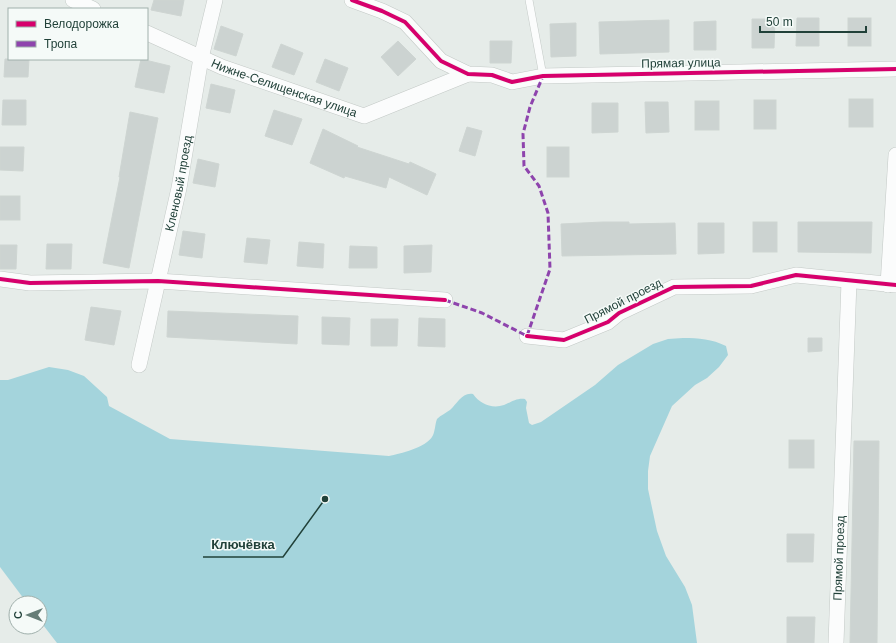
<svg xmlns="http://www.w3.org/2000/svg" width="896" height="643" font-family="Arial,sans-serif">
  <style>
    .water { fill: #a4d4dc }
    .building { fill: #ccd3d1; stroke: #ced5d2 }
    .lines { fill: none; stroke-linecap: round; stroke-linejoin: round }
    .lane-casing { stroke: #c3c9c6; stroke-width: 8 }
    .street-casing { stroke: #c3c9c6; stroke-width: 16 }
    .lane { stroke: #fbfcfc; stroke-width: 7 }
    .street { stroke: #fbfcfc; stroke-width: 15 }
    .quiet { stroke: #8e44ad; stroke-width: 3; stroke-dasharray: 6 3; stroke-linecap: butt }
    .cycleway-casing { stroke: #f5faf8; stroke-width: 6 }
    .cycleway { stroke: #d6006c; stroke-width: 4 }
    .labels { text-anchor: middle; stroke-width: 3; stroke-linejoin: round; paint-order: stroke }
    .street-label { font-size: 12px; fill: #214139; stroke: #f5faf8 }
    .leader { fill: none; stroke: #214139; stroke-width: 1.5 }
    .callout-dot { fill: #214139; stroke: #f5faf8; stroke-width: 1.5 }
    .callout-label { font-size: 13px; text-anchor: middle; font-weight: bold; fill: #214139; stroke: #f5faf8; stroke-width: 3; stroke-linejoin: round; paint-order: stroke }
  </style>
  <rect width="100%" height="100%" fill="#e6ece9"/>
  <path class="water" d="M683,338c16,0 29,1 43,8l2,9 -9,12 -12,11 -12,7 -23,21 -22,50 -2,15v18l9,42 9,25 19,31 7,18 5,38h-640l-17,-22v-18h-13l-27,-36v-187h8l41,-13 19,3 16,6 23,21 2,9 61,33 219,17c11,-2 37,-9 43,-19 3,-4 3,-13 5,-18 4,-4 9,-6 13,-9 7,-6 12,-18 23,-16 7,10 19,15 31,11 8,-3 12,-7 21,-6l2,3 -1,6 3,15 3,2 9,-3 54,-37 23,-20 35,-21 15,-5z"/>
  <g class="building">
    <path d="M154,0h30l-3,16 -30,-6z"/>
    <path d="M797,18h22v28h-23z"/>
    <rect x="848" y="18" width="23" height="28"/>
    <path d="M752,19h23l-1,29h-22z"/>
    <path d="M669,20v32l-69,2 -1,-32z"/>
    <path d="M716,21v29h-22v-28z"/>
    <path d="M576,23v33l-25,1 -1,-33z"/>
    <path d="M221,26l22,8 -7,22 -22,-7z"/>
    <path d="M398,41l18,18 -18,17 -17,-19z"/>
    <path d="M490,41h22l-1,22h-21z"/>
    <path d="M281,44l22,9 -9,22 -22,-8z"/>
    <path d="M5,59h24l-1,18h-24z"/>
    <path d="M141,59l29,7 -6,27 -29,-6z"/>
    <path d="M325,59l23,9 -9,23 -23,-9z"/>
    <path d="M211,84l24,6 -5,23 -24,-5z"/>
    <rect x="849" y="99" width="24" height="28"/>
    <path d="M3,100h23v25h-24z"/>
    <rect x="754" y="100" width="22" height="29"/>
    <rect x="695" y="101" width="24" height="29"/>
    <path d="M645,102h23l1,30 -23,1z"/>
    <path d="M592,103h26v29l-26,1z"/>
    <path d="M274,110l28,9 -10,26 -27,-9z"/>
    <path d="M130,112l28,6 -29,150 -26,-5 17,-86h-1z"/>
    <path d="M467,127l15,4 -7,25 -16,-5z"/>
    <path d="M323,129l35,17 -1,1 52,17 1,-2 26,12 -9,21 -38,-18 -3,11 -41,-12 -1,2 -34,-15z"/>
    <path d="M0,147h24l-1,24 -23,-1z"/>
    <rect x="547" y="147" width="22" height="30"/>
    <path d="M198,159l21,5 -4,23 -22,-4z"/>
    <rect x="0" y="196" width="20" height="24"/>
    <path d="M603,222h26v2l46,-1 1,31 -114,2 -1,-32z"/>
    <rect x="753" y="222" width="24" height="30"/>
    <path d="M798,222h74l-1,31 -73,-1z"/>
    <path d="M698,223h26v30l-26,1z"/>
    <path d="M183,231l22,3 -3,24 -23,-3z"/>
    <path d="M247,238l23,2 -3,24 -23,-2z"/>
    <path d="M299,242l25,2 -1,24 -26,-2z"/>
    <path d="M47,244h25l-1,25h-25z"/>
    <path d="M0,245h17l-1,24h-16z"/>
    <path d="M432,245l-1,27 -27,1v-27z"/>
    <path d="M350,246l27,1v21h-28z"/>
    <path d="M91,307l30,4 -7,34 -29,-5z"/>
    <path d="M168,311l130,5 -1,28 -130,-7z"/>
    <path d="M322,317l28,1 -1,27 -27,-1z"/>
    <path d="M419,318l26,1v28l-27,-1z"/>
    <path d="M371,319h27l-1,27h-26z"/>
    <path d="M808,338h14v13l-14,1z"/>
    <rect x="789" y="440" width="25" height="28"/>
    <path d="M854,441h25l-2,202h-27z"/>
    <path d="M787,534h27l-1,28h-26z"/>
    <path d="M787,617h28l-1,26h-27z"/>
  </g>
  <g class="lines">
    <defs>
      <path id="lane" d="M529,0l14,76"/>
      <g id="street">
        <path d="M73,0l20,9"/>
        <path d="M352,0l30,11 23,11 36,39 27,13 24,1 20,7 31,-6 353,-7"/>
        <path id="s1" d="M147,33l75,34 142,49 104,-42"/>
        <path d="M0,279l30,4 128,-2 287,19"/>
        <path d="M888,285l8,-130"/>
        <path d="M527,336l37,4 44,-18 11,-9 55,-26 77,-1 45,-11 100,10"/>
        <path id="s2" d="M139,365l40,-177 22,-130 14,-58"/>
        <path id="s3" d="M836,643l13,-362"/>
      </g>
    </defs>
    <use href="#lane" class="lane-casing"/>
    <use href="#street" class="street-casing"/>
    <use href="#lane" class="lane"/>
    <use href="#street" class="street"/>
    <path class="quiet" d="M445,300l37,13 45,23 23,-67 -2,-56 -9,-27 -15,-20 -1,-32 7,-27 13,-31"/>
    <defs>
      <g id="cycleway">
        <path d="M352,0l30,11 23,11 36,39 27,13 24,1 20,7 31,-6 353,-7"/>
        <path d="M0,279l30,4 128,-2 287,19"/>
        <path d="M527,336l37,4 44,-18 11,-9 55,-26 77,-1 45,-11 100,10"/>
      </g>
    </defs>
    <use href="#cycleway" class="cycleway-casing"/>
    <use href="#cycleway" class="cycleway"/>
  </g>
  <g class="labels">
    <g class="street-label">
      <text transform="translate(681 63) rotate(-1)" y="4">Прямая улица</text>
      <text dy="4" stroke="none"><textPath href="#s1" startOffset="148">Нижне-Селищенская улица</textPath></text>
      <text dy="4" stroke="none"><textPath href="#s2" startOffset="186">Кленовый проезд</textPath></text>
      <text transform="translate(623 301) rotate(-27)" y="4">Прямой проезд</text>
      <text dy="4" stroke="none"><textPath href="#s3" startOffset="85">Прямой проезд</textPath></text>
    </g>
  </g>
  <path class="leader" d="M325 499L283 557H203"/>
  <circle class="callout-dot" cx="325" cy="499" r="4"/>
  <g class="callout-label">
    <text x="243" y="549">Ключёвка</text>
  </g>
  <rect x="8" y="8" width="140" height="52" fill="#f5faf8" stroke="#a0b0ac"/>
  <rect x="16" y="21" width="20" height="6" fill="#d6006c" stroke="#a0b0ac"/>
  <text x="44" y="28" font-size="12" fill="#214139">Велодорожка</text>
  <rect x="16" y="41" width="20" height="6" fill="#8e44ad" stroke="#a0b0ac"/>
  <text x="44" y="48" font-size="12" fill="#214139">Тропа</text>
  <g transform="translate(28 615) rotate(270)"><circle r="19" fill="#f5faf8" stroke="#a0b0ac"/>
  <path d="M0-3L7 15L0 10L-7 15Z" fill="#667d77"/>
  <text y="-6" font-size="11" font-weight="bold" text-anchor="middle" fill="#214139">С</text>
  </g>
  <path d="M760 26v6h106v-6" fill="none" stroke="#214139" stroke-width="2"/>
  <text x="766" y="26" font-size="12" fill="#214139" stroke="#f5faf8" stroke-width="3" paint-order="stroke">50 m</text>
</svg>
